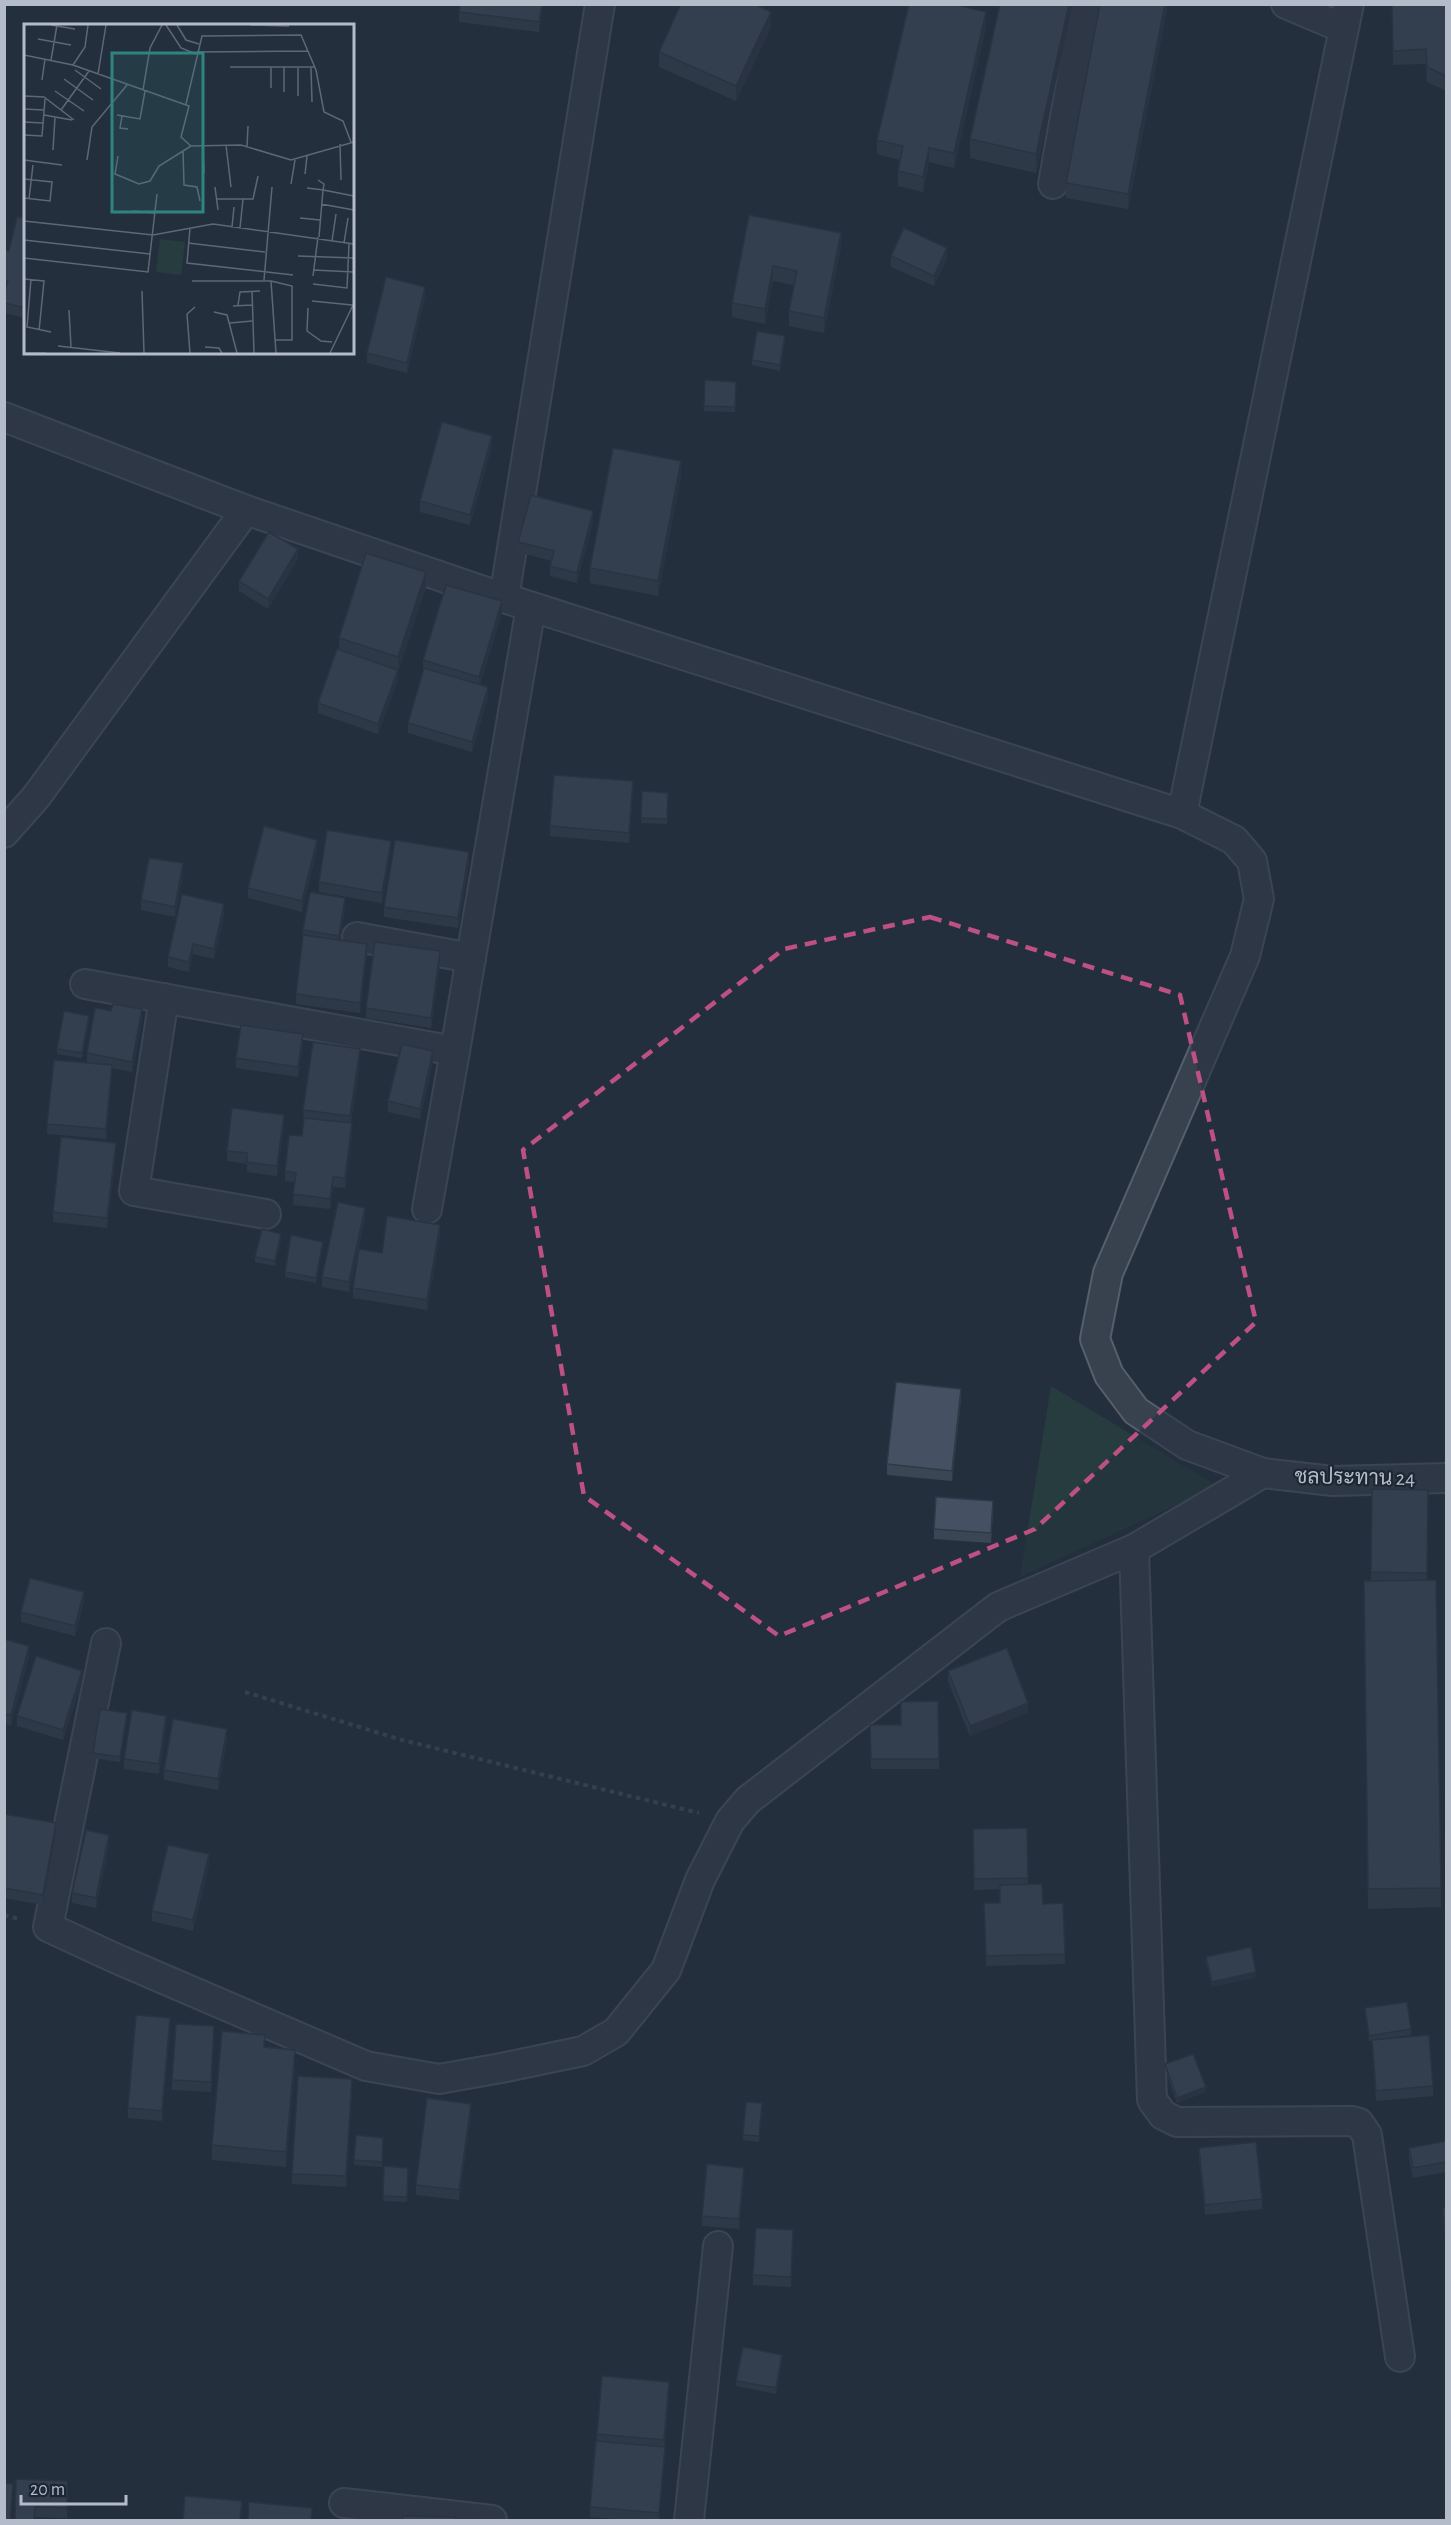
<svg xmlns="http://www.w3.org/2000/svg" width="1451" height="2525" font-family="'Alegreya Sans',Sarabun,sans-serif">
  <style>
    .pitch { fill: #263c3f }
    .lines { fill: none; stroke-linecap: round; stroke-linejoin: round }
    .minor-casing { stroke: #565f6c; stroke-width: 32 }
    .path { stroke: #44595c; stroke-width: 4; stroke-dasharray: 4.5 4.5; stroke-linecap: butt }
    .minor { stroke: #38414e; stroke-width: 28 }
    .wall { fill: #3b4654 }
    .shaded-wall { fill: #303945 }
    .building { fill: #455162; stroke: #303945; stroke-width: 1.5 }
    .marked { fill: none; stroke: #bd5182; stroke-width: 4.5; stroke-dasharray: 12 8; stroke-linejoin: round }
    .labels { text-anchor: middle; stroke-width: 4.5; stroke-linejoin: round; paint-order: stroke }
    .street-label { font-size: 21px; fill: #b4bcc9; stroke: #1d2633 }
    .inset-road { fill: none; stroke: #5e6776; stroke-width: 1.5 }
    .view { fill: #308480; fill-opacity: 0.15; stroke: #308480; stroke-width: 3 }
    .inset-edge { fill: none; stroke: #b4bcc9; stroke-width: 3 }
  </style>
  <rect width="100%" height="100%" fill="#242f3e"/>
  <path class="pitch" d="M1051,1386l166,100 -197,91z"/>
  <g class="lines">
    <defs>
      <g id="minor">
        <path d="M1286,4l57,24"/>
        <path d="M1053,184l32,-180"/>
        <path d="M4,417l242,93 258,88 678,216 52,26 18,21 7,38 -14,57 -137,317 -13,66 14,36 27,36 51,34 76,28 70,8 113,-3"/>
        <path d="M504,598l96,-594"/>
        <path d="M1182,814l167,-810"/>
        <path d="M4,833l32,-36 210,-287"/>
        <path d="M357,937l114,21"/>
        <path d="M85,984l370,67 76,-444"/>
        <path d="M164,998l-30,193 132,23"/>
        <path d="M427,1209l28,-158"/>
        <path d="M1134,1549l18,551 11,15 14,7 175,-1 7,2 8,12 33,222"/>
        <path d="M106,1643l-58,284 69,32 249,107 73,13 62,-11 82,-17 33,-19 50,-62 34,-90 30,-59 18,-21 250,-193 136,-58 129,-76"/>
        <path d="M344,2503l148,17"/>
        <path d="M689,2520l29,-274"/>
      </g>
    </defs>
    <use href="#minor" class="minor-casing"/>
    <g class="path">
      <path d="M245,1692l157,48 297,73"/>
      <path d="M4,1915l15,4"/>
    </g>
    <use href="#minor" class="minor"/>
  </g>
  <g class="wall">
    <path d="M543,4l-4,28 -80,-10v-10z"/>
    <path d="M909,4h55v3l22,20 -32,141 -25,-6 -6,30 -25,-6v-15l2,-11 -23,-6v-14z"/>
    <path d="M1073,4l-37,169 -66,-15v-19z"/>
    <path d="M1100,4h68l-40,205 -62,-11v-15z"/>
    <path d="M1392,4h54v87l-19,-9 -1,-18 -33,1z"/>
    <path d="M771,27l-35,74 -77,-34v-15z"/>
    <path d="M749,215l92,32 -17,86 -35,-7v-15l5,-26 -21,-4 -8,43 -33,-7v-14z"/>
    <path d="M26,218v100l-22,-5v-63l5,1z"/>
    <path d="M891,256l56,2 -13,28 -43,-19z"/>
    <path d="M425,297l-18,76 -40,-10v-10z"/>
    <path d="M785,341l-5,30 -28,-6v-5z"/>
    <path d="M705,380l31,2 -1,30 -31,-1z"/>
    <path d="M492,446l-22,79 -50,-13v-11z"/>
    <path d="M681,476l-23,120 -68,-13v-15z"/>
    <path d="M593,521l-16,62 -27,-7v-10l2,-5 -34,-9v-10z"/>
    <path d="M298,559l-30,50 -29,-18v-10z"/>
    <path d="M426,587l-28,85v8l-20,54 -60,-21v-10l21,-54v-11z"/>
    <path d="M502,612l-22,73 8,12 -16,55 -64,-19v-10l15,-52v-11z"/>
    <path d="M633,791l-4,52 -79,-7v-10z"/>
    <path d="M642,791l26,2 -1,31 -26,-1z"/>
    <path d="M317,850l-15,62 -54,-14v-10z"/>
    <path d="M391,851l-9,52 -63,-11v-10z"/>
    <path d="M469,862l-11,66 -74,-11v-10z"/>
    <path d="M183,873l-8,44 -34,-7v-10z"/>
    <path d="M345,908l-5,32 27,14 -7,59 -64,-9v-10l7,-64z"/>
    <path d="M224,914l-10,45 -21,-5 -4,18 -21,-5v-10z"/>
    <path d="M440,961l-9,67 -65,-10v-10z"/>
    <path d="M142,1019l-10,53 -20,-4 -6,71 -59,-5v-10l40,-61v-10z"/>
    <path d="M89,1021l-7,37 -25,-4v-5z"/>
    <path d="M303,1044l-5,33 -62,-9v-10z"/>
    <path d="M360,1060l-9,63 1,11 -7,54 -12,-1 -3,22 -37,-4 2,-23 -10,-1v-10l17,-35 2,-16 -1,-10z"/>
    <path d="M433,1061l-13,58 -32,-7v-11z"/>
    <path d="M284,1125l-7,51 -30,-4v-8l-20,-3v-10z"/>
    <path d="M116,1153l-9,75 -54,-6v-10z"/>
    <path d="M365,1218l-16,74 -27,-5v-10z"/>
    <path d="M440,1235l-13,75 -74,-12v-10l29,-35z"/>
    <path d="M281,1239l-6,27 -20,-4v-5z"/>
    <path d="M323,1247l-7,36 -31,-6v-5z"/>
    <path d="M961,1399l-9,82 -65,-6v-11z"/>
    <path d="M1372,1489l56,1 -1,90h9l5,327 -73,2 -4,-328h7z"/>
    <path d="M993,1511l-2,32 -57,-4v-10z"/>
    <path d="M84,1602l-9,34 -54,-14v-10z"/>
    <path d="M4,1639l25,17 -18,69 -7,-1z"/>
    <path d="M948,1671l80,42 -58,23 -22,-55z"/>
    <path d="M82,1681l-19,59 -46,-14v-10z"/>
    <path d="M938,1701l1,68h-68l-1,-44h31z"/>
    <path d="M127,1718l-7,44 -27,-4v-5z"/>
    <path d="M166,1726l-7,48 -35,-5v-10z"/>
    <path d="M227,1739l-9,51 -54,-10v-10z"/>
    <path d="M4,1814l52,19 -13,72 -39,-7z"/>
    <path d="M1027,1828l1,56 15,20 20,-1 2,61 -79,2 -2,-63h16v-14l-26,1 -1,-61z"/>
    <path d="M109,1845l-13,63 -24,-5v-10z"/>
    <path d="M209,1864l-16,67 -41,-10v-10z"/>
    <path d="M1206,1957l50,20 -44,10 -6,-25z"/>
    <path d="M1365,2008l46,21v6l-32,4 54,47v10l-57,5 -4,-60h-3z"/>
    <path d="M170,2028l-8,93 -34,-3v-10z"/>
    <path d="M214,2036l-3,56 -39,-2v-10z"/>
    <path d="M265,2048l30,17 -9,102 -74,-7v-15z"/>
    <path d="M1165,2064l41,28 -29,11 -12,-34z"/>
    <path d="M352,2090l-6,97 -54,-3v-10z"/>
    <path d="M762,2109l-3,33 -16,-2v-5z"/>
    <path d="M471,2114l-12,86 -43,-5v-10z"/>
    <path d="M356,2135l27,3 -1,29 -28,-2z"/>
    <path d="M1446,2141v31l-33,6 -4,-20v-10z"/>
    <path d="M1199,2148l63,51v10l-57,6 -6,-57z"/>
    <path d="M384,2166l24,2 -1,34 -24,-1z"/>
    <path d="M744,2178l-5,51 -37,-3v-10z"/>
    <path d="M1443,2208h3v42l-3,-32z"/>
    <path d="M793,2240l-2,47 -38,-2v-10z"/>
    <path d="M782,2360l-6,34 -40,-8v-5z"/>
    <path d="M669,2392l-10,128h-30l-39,-3v-10l7,-73z"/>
    <path d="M67,2481v37l-32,-1 -20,3z"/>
  </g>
  <g class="shaded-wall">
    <path d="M542,4h1l-4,28v-10z"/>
    <path d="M1069,4h4l-37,169v-19z"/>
    <path d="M1165,4h3l-40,205v-15z"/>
    <path d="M771,12v15l-35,74v-15z"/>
    <path d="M986,12v15l-32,141v-15z"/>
    <path d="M929,148v14l-6,30v-15z"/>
    <path d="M841,233v14l-17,86v-15z"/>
    <path d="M947,248v10l-13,28v-10z"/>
    <path d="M773,266v15l-8,43v-15z"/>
    <path d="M425,287v10l-18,76v-10z"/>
    <path d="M785,336v5l-5,30v-6z"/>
    <path d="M492,436v10l-22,79v-10z"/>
    <path d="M681,461v15l-23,120v-15z"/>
    <path d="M593,511v10l-16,62v-10z"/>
    <path d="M298,549v10l-30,50v-10z"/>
    <path d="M426,572v15l-28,85v-15z"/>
    <path d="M502,601v11l-23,75v-10z"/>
    <path d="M398,670v10l-20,54v-10z"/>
    <path d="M488,687v10l-16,55v-10z"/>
    <path d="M633,781v10l-4,52v-10z"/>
    <path d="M317,840v10l-15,62v-11z"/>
    <path d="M391,841v10l-9,52v-10z"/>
    <path d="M469,852v10l-11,66v-10z"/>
    <path d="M183,863v10l-8,44v-10z"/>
    <path d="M345,898v10l-6,38v-10z"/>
    <path d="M224,904v10l-10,45v-10z"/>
    <path d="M193,944v10l-4,18v-10z"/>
    <path d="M367,944v10l-7,59v-10z"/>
    <path d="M440,951v10l-9,67v-10z"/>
    <path d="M142,1009v10l-10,53v-10z"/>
    <path d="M89,1016v5l-7,37v-5z"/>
    <path d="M303,1034v10l-5,33v-10z"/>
    <path d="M360,1049v11l-10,67v-11z"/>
    <path d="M433,1051v10l-13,58v-10z"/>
    <path d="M112,1065v10l-6,64v-10z"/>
    <path d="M284,1115v10l-7,51v-10z"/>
    <path d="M352,1123v11l-7,54v-10z"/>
    <path d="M116,1143v10l-9,75v-10z"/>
    <path d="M333,1177v10l-3,22v-10z"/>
    <path d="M365,1208v10l-16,74v-10z"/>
    <path d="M440,1225v10l-13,75v-10z"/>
    <path d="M281,1234v5l-6,27v-5z"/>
    <path d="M323,1242v5l-7,36v-5z"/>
    <path d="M961,1389v10l-9,82v-10z"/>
    <path d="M84,1592v10l-9,34v-10z"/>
    <path d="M29,1646v10l-18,69v-10z"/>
    <path d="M82,1671v10l-19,59v-10z"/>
    <path d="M1028,1703v10l-58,23v-10z"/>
    <path d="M127,1713v5l-7,44v-5z"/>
    <path d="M166,1716v10l-7,48v-10z"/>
    <path d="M227,1729v10l-9,51v-11z"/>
    <path d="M56,1823v10l-13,72v-10z"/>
    <path d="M109,1835v10l-13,63v-10z"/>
    <path d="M209,1854v10l-16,67v-11z"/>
    <path d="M1256,1972v5l-44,10v-5z"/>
    <path d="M170,2018v10l-8,93v-10z"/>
    <path d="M295,2050v15l-9,102v-15z"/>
    <path d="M352,2079v11l-6,97v-11z"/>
    <path d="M1206,2087v5l-29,11v-5z"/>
    <path d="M471,2104v10l-12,86v-10z"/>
    <path d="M744,2168v10l-5,51v-10z"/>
    <path d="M782,2355v5l-6,34v-6z"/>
    <path d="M669,2382v10l-5,58v-10z"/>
    <path d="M665,2447v10l-6,63v-7z"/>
  </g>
  <g class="building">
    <path d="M460,4h82l-3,18 -80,-10z"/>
    <path d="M681,4h73l17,8 -35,74 -77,-34z"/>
    <path d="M909,4h51v2l26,6 -32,141 -25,-5 -6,29 -25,-6 5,-25 -26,-6z"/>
    <path d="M1000,4h69l-33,150 -66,-15z"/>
    <path d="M1100,4h65l-37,190 -62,-11z"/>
    <path d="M1392,4h54v72l-19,-9 -1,-18 -33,2z"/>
    <path d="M749,215l92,18 -17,85 -35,-7 8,-40 -24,-5 -8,43 -33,-6z"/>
    <path d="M17,217l9,1v90l-22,-5v-9l4,-13h-4v-31l5,1z"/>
    <path d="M904,228l43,20 -13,28 -43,-20z"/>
    <path d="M386,277l39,10 -18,76 -40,-10z"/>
    <path d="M757,331l28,5 -5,29 -28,-5z"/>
    <path d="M705,380l31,2 -1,25 -31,-1z"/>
    <path d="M442,422l50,14 -22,79 -50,-14z"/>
    <path d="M613,448l68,13 -23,120 -68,-13z"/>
    <path d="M531,495l62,16 -16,62 -27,-7 4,-15 -36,-9z"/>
    <path d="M269,532l29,17 -30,50 -29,-18z"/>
    <path d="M366,553l60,19 -28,85 -59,-19z"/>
    <path d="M446,585l56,16 -23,76 -56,-17z"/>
    <path d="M337,649l61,21 -20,54 -60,-21z"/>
    <path d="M424,668l64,19 -16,55 -64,-19z"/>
    <path d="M554,775l79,6 -4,52 -79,-7z"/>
    <path d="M642,791l26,2 -1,26 -26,-1z"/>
    <path d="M264,826l53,14 -15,61 -54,-13z"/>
    <path d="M327,830l64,11 -9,52 -63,-11z"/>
    <path d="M395,840l74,12 -11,66 -74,-11z"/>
    <path d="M149,858l34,5 -8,44 -34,-7z"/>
    <path d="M310,892l35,6 -6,38 -36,-6z"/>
    <path d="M182,894l42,10 -10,45 -21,-5 -4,18 -21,-5z"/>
    <path d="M303,935l64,9 -7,59 -64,-9z"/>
    <path d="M375,942l65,9 -9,67 -65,-10z"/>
    <path d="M113,1004l29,5 -10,53 -45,-9 8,-45 16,3z"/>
    <path d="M64,1011l25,5 -7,37 -25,-4z"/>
    <path d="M241,1025l62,9 -5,33 -62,-9z"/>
    <path d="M313,1042l47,7 -10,67 -47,-6z"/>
    <path d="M402,1044l31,7 -13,58 -32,-8z"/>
    <path d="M54,1060l58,5 -6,64 -59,-5z"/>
    <path d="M232,1108l52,7 -7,51 -30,-4v-9l-20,-2z"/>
    <path d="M304,1118l48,5 -7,55 -12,-1 -3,22 -37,-5 3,-21 -11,-2 4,-36 13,1z"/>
    <path d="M61,1137l55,6 -9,75 -54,-6z"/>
    <path d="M338,1202l27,6 -16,74 -27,-5z"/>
    <path d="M387,1216l53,9 -13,75 -74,-12 6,-39 23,4z"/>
    <path d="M262,1229l19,5 -6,27 -20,-4z"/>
    <path d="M291,1235l32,7 -7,36 -31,-6z"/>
    <path d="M896,1382l65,7 -9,82 -65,-7z"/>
    <path d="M1372,1489l56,1 -1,83 -56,-1z"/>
    <path d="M936,1497l57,4 -2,32 -57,-4z"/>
    <path d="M30,1578l54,14 -9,34 -54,-14z"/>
    <path d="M1436,1580l5,308 -73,1 -4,-308z"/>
    <path d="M4,1639l25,7 -18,69 -7,-1z"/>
    <path d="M1007,1648l21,55 -58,23 -22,-55z"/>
    <path d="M36,1656l46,15 -19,59 -46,-14z"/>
    <path d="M938,1701l1,58h-68l-1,-34h31v-23z"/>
    <path d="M100,1709l27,4 -7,44 -27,-4z"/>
    <path d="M132,1710l34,6 -7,48 -35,-5z"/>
    <path d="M173,1719l54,10 -9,50 -54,-9z"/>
    <path d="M4,1814l52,9 -13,72 -39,-7z"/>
    <path d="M1027,1828l1,50 -54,1 -1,-50z"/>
    <path d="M86,1830l23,5 -13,63 -24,-5z"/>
    <path d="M168,1845l41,9 -16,66 -41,-9z"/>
    <path d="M1042,1884l1,20 20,-1 2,51 -79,2 -2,-53h16v-18z"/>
    <path d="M1251,1947l5,25 -44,10 -6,-25z"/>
    <path d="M1407,2002l4,27 -42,7 -4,-28z"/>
    <path d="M136,2015l34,3 -8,93 -34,-3z"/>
    <path d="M176,2024l38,2 -3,56 -39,-2z"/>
    <path d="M222,2031l43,4 -1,12 31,3 -9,102 -74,-7z"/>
    <path d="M1429,2035l4,51 -57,5 -4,-51z"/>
    <path d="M1193,2054l13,33 -29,11 -12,-34z"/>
    <path d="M298,2076l54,3 -6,97 -54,-2z"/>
    <path d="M427,2098l44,6 -12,86 -43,-5z"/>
    <path d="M746,2102l16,1 -3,33 -16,-1z"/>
    <path d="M356,2135l27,3 -1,24 -28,-2z"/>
    <path d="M1446,2141v21l-33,6 -4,-20z"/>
    <path d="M1256,2142l6,57 -57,6 -6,-57z"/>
    <path d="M707,2164l37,4 -5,51 -37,-3z"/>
    <path d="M384,2166l24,2 -1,29 -24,-1z"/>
    <path d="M1443,2208h3v32z"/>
    <path d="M756,2228l37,2 -2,47 -38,-2z"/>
    <path d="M743,2347l39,8 -6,33 -40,-7z"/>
    <path d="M602,2376l67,6 -5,58 -67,-6z"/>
    <path d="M596,2441l69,6 -6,66 -69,-6z"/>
    <path d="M16,2479l51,2v27l-32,-1 -1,13h-19z"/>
    <path d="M4,2483l9,1 -3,36h-6z"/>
    <path d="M185,2496l57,5 -2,19h-57z"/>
    <path d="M249,2502l63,6 -1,12h-63z"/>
    <path d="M403,2516l52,1v3h-53z"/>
  </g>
  <path d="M0 0H1451V2525H0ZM930,917l250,78 76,327 -221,207 -256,107 -195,-140 -61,-346 261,-201z" fill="#242f3e" fill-opacity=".55" fill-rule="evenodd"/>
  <path class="marked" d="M930,917l250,78 76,327 -221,207 -256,107 -195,-140 -61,-346 261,-201z"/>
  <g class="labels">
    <g class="street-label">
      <text transform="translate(1355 1477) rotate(1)" y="7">ชลประทาน 24</text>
    </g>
  </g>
  <g transform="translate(24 24)">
    <rect width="330" height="330" fill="#242f3e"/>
    <path d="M136,215l25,3 -4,33 -25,-3z" fill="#263c3f"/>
    <path class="inset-road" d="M27,1l24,4M142,1l15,23 15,6M153,1l9,15 13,4M227,1l38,1M14,15l33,6M173,28l111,-1M0,31l49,10 116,41 -8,31 10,9 50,-1 50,15 63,-18M27,36l6,-35M330,40v22M49,41l12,-18 3,-22M206,43h85M260,43v25M274,44v28M287,44l1,34M51,46l26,19M74,50l8,-49M40,55l29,21M18,56l3,-21M247,64v-21M119,66l7,-42 12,-23M31,67l29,20M0,72l20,1 30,23M162,80l16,-68 99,-1 15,35 8,42 19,9 8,21M0,85l20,1M37,86l28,-39M20,91l28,5M93,91l23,4 5,-28M98,92l-2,12 8,1M0,98l19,1M0,111l18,1 3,-37M316,120l1,36M202,121l5,42M179,122l1,27M223,123l1,-21M29,126l2,-33M159,126l1,35 13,2 3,14M94,132l-3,18 24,10 11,-3 9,-15 32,-20M0,136l38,5M63,136l5,-33 35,-42M281,150l2,-18M0,155l28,3 -2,19 -26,-3M267,160l4,-24M191,163l3,23M283,164l16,2 1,-6 -6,-4M5,175l4,-34M193,175h36l5,-23M297,180l33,6M109,187l22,2M276,194l20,2M0,197l129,14 60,-11 141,20M208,203l2,-20M166,204l-3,35 106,12M216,204l3,-29M295,213l4,-47 31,6M0,216l126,14M308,217l4,-27M164,219l77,9M320,219l4,-25M274,232l56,2M0,234l124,14 9,-78M289,246l41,2M289,252l5,-39M0,255l20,2 -5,50M7,255l-4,48 24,5M240,256l8,-93M168,257h79l5,72M247,257l21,5v54h-17M289,260l34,4 2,-44M118,267l2,62M228,267l2,62M288,277l40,4M214,281l2,-13 20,-1M209,282l19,-1M284,284l-1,23 14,10 11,1M45,286l2,37M190,288l13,3 10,38M206,299l22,-2M34,322l62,7M181,323l14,1 3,5M0,329h22M166,329l-3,-39 8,-7M306,329l24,-50"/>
    <path class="view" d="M88,29h91v159h-91z"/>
    <rect width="330" height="330" class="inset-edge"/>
  </g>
  <rect width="1451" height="2525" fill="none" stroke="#b4bcc9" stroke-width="12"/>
  <path d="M21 2495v9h105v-9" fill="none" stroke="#b4bcc9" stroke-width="3"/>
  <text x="30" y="2495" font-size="18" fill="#b4bcc9" stroke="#1d2633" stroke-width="4.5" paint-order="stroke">20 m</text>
</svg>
